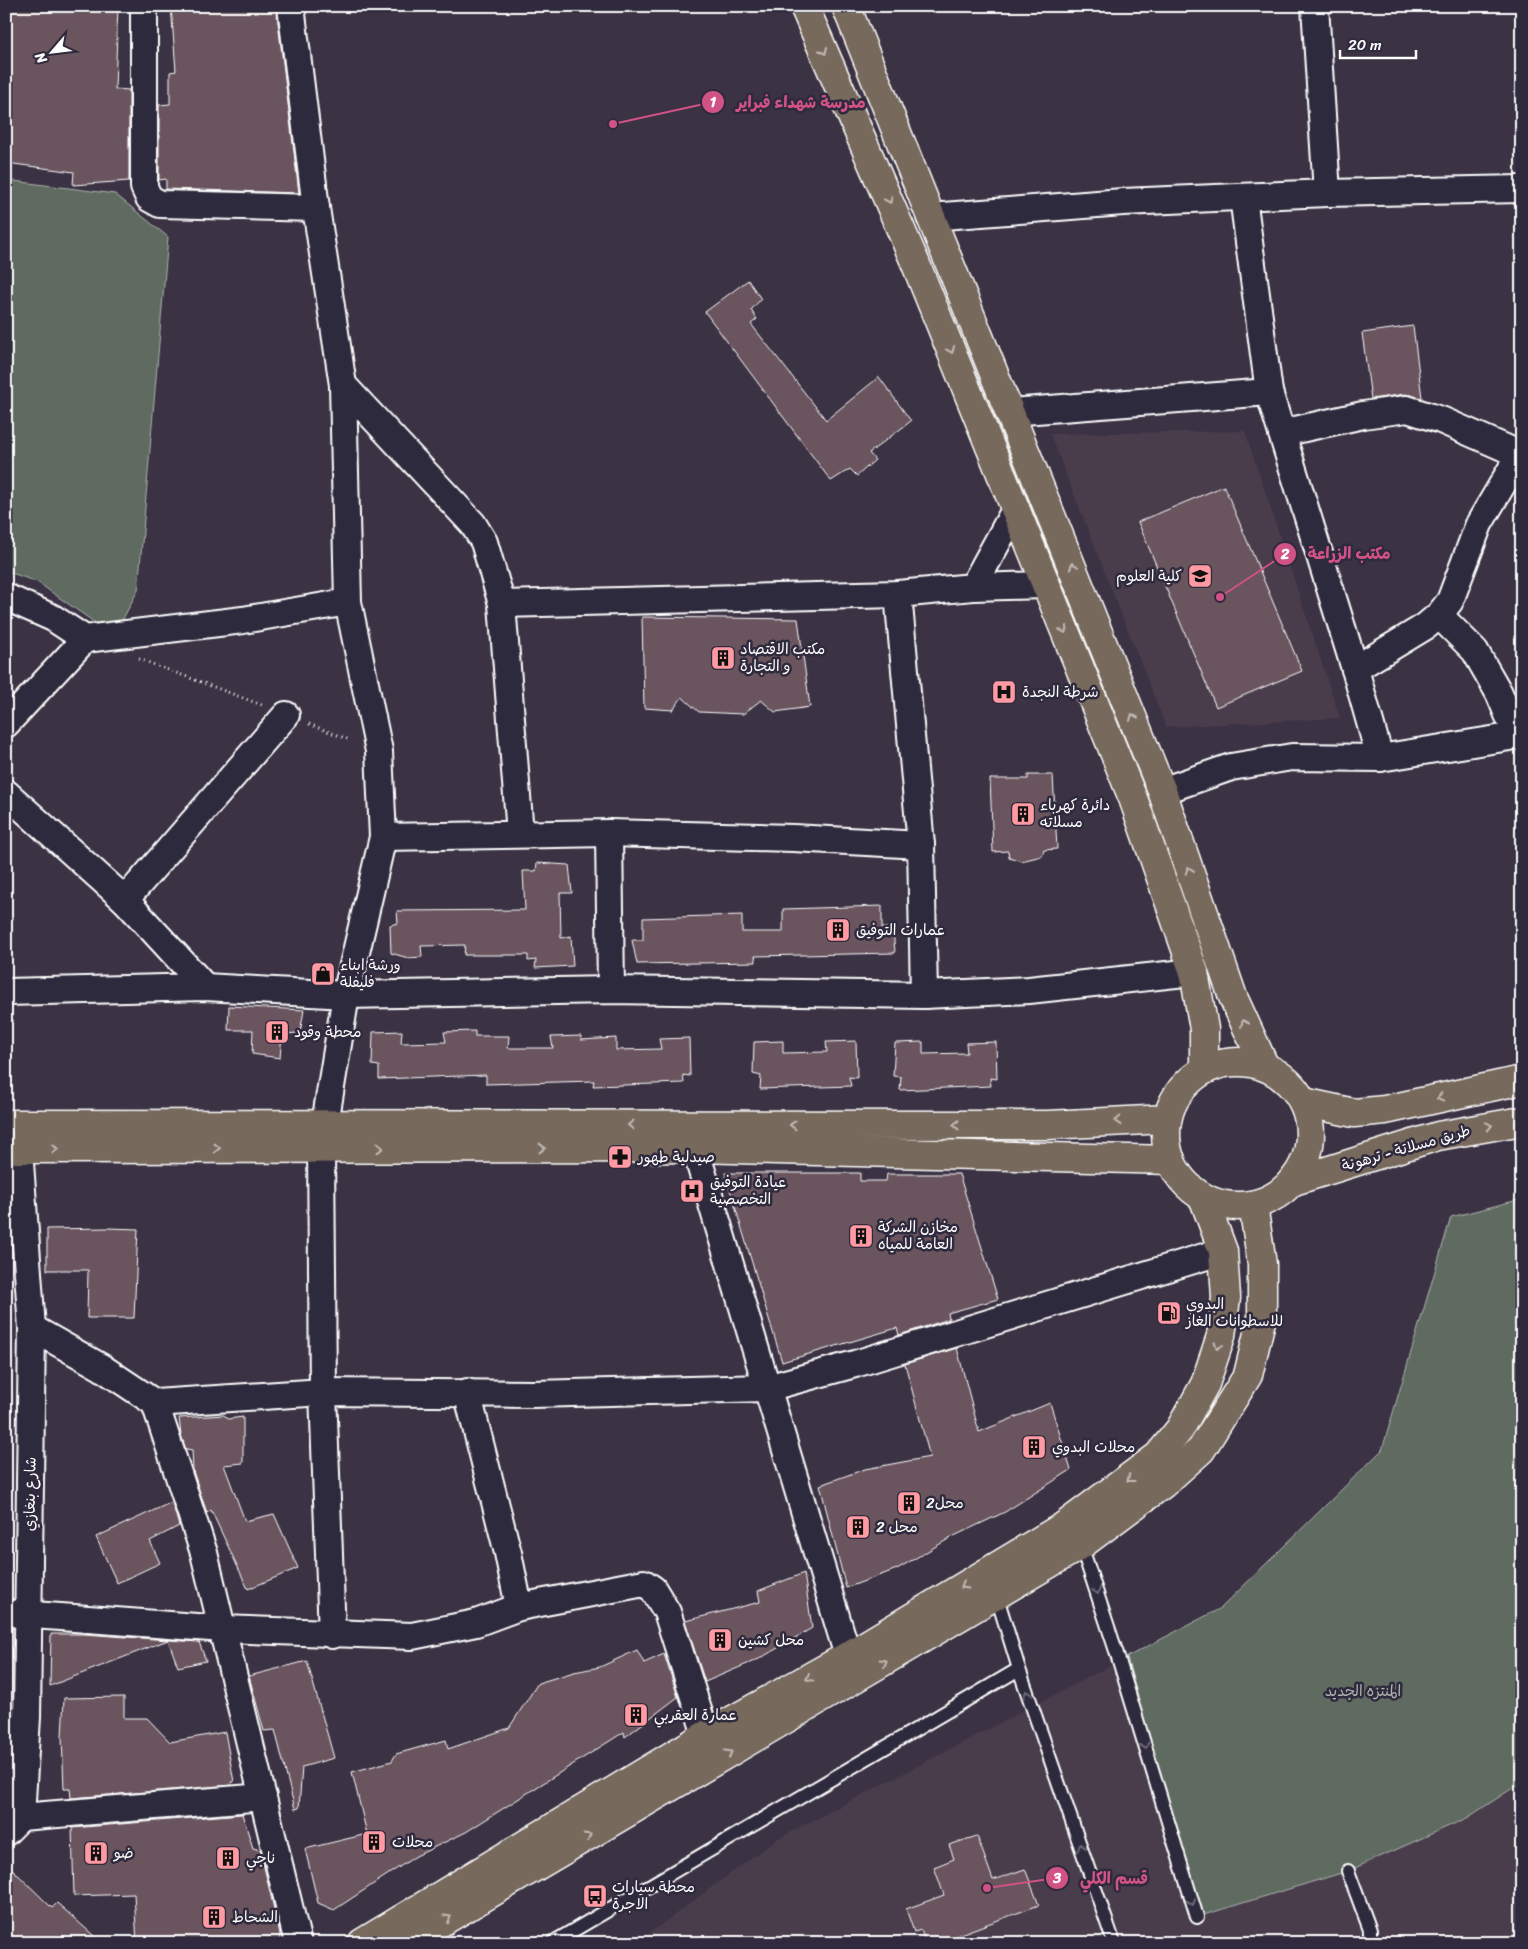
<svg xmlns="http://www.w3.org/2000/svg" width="1528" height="1949" font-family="Sriracha,'Playpen Sans Arabic',sans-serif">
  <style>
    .built { fill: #493c4c }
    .green { fill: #5e6b61; stroke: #aeb5b0 }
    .building { fill: #6b545f; stroke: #fff }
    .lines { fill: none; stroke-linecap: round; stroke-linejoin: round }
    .lane-casing { stroke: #fff; stroke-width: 16 }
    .street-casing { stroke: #fff; stroke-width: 30 }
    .primary-casing { stroke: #fff; stroke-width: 31 }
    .highway-casing { stroke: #fff; stroke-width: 31 }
    .path { stroke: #fff; stroke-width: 3; stroke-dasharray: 1 4; stroke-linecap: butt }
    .lane { stroke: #2f2a3d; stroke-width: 12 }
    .street { stroke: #2f2a3d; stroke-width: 26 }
    .primary { stroke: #77695c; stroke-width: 28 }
    .highway { stroke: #77695c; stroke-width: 28 }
    .oneway { stroke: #c2bcb6 }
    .oneway2 { stroke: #6d6a77 }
    .labels { text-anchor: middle; stroke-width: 5; stroke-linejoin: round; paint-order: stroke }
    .poi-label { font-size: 15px; fill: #fff; stroke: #2f2a3d; text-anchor: start }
    .street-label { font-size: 15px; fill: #fff; stroke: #2f2a3d }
    .park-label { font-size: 15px; fill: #aeb5b0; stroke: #2f2a3d }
    .leader { fill: none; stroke: #d15284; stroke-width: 2 }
    .callout-dot { fill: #d15284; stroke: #2f2a3d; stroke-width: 2 }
    .mark-label { font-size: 15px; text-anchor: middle; font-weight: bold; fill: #fff }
    .callout-label { font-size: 16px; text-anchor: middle; font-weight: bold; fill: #d15284; stroke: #2f2a3d; stroke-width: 5; stroke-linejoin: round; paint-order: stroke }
  </style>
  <rect width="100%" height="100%" fill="#3b3244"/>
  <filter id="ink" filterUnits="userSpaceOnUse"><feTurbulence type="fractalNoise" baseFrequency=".02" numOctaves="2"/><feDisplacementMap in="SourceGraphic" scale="10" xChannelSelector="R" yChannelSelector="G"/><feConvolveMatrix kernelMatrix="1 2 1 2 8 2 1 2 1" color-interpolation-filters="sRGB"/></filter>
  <g filter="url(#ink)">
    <g class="built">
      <path d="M1245,431l95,287 -174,9 -116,-293z"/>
      <path d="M1522,1199v744h-886l141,-104 444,-231 161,-158 69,-233z"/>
    </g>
    <g class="green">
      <path d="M6,180l109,14 53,43 -30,353 -24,46 -77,-54 -31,-11z"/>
      <path d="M1522,1199v583l-55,36 -119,53 -151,46 -70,-260 94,-49 161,-158 69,-233z"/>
    </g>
    <g class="building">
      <path d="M6,6h112l-3,83 14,1v91l-56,4 1,-13 -68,-9z"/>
      <path d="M171,6h105l23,187 -133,-4v-10l-7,1v-75l11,-1v-32l6,-1z"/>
      <path d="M748,280l13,19 -10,11 6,9 -6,5 75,96 53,-43 32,44 -42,32 6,7 -18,16 -7,-7 -19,12 -126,-169z"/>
      <path d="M1413,326l9,72 -17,-4 -34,5 -9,-66z"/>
      <path d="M1224,486l78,185 -86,36 -78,-185z"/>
      <path d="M642,617l156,2 12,88 -35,5 -14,-12 -18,14 -44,-2 -17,-15 -9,13 -29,-2z"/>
      <path d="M1028,775h25l4,74 -13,1 -2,6 -21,5 -12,-4 -1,-6 -15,1 -3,-73h38z"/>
      <path d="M537,863l32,2 3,28h-12l1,45 10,-2 2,30 -38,2 1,-8 -8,1v-6h-64l1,-10 -44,1 1,11 -14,1 -17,-5 -1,-28 8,-2 -1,-12 128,-1 -2,-39h13z"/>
      <path d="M882,906v22h11l2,25 -140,3 1,6 -119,2 -5,-24h11v-22l99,-3v17h41v-23z"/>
      <path d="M229,1006l75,4 -4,23 -18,1 -2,24 -28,-4 1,-24h-25z"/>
      <path d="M402,1031l-1,12 45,-1 -2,-10 31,-1v5h34l-1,12h45l-2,-11 30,-1v4l35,-2v12l45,-1 -2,-10 30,-1 1,38 -7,-1 1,8 -91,3 1,-5 -108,3v-9l-107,4v-13l-7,-1 1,-33z"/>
      <path d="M783,1041v12l44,-1 -1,-10 30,-1 1,37 -8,-1 2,9 -91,3 1,-13 -8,-2 1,-32z"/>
      <path d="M923,1042v12l44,-1 -1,-10 30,-1 1,37 -7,-1 1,8 -91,4 1,-13 -8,-1 2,-33z"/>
      <path d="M725,1173h135v8h26l1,-7h72l39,125 -50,14 1,6 -50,16 -2,-7 -115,34z"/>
      <path d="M108,1228l30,1 -4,89h-47l1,-48h-41v-41z"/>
      <path d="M957,1348l22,84 71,-29 21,67 -66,42 -53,25 -55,32 -51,19 -26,-103 45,-16 65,-12 -25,-93z"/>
      <path d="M224,1415l4,4 15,-2v46l-19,2 21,56 29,-7 24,54 -50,21 -37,-79 -4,3 -14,-42 -1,-21 -6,-1 -5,-14 -2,-17z"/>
      <path d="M172,1502l7,24 -29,15 10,22 -43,20 -21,-46z"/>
      <path d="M804,1573l8,55 -53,31 -54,23 -20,-61 75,-19 -2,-11z"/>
      <path d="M51,1634h33l84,6 -118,46z"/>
      <path d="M168,1640l31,2 7,19 -28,6z"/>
      <path d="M637,1650l7,13 20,-9 14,43 -53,40 -1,-5 -158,100 -50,24 -82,54 -16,-7 -13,-54 62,-15 -15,-62 40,-11 4,-7 50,-14 2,9 61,-21 29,-45 36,-11 26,-5z"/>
      <path d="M307,1661l27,97 -32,9 -3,41 -4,1 -20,-79 -11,1 -15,-55z"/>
      <path d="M124,1697v21h23l23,24 55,-10 9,50h-3l1,3 -161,13 -1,-9h-6l-2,-53 2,-38z"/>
      <path d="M242,1814l11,34 7,2 20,84 -1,9h-142l-3,-49 -60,2 -2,-68z"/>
      <path d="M977,1836l16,44 32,-11 14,36 -103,38h-10l-5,-13 -7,2 -8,-23 38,-14 -10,-28 20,-8 -5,-14z"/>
      <path d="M6,1863l46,45 5,-5 45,40h-96z"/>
    </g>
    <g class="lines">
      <defs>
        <g id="lane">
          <path d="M1081,1545l36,109 80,263"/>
          <path d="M996,1594l23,75 95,274"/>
          <path d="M1348,1871l22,59v13"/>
          <path d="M552,1943l467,-274"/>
        </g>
        <g id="street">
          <path d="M144,6v181l5,11 11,6 156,4"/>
          <path d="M291,6l25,202 27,177 5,217 31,149 4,86 -37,158 -25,153 2,244 9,243"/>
          <path d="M1327,193l195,-4"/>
          <path d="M1243,197l26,195 86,277 25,89"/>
          <path d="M930,217l193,-15 204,-9 -12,-187"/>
          <path d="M343,385l130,139 11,18 18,62 18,230"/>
          <path d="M1010,412l259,-20"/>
          <path d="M1282,433l81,-18 44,-6 34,11 78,34"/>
          <path d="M973,587l43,-79"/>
          <path d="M898,594l23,251 3,150"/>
          <path d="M6,597l47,21 32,21 158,-19 105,-18"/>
          <path d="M502,604l396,-10 75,-7 73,-2"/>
          <path d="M1439,615l36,36 24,42 18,43"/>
          <path d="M1355,669l71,-43 13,-11 11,-14 29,-77 43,-73"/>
          <path d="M6,724l79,-85"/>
          <path d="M1162,791l69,-24 61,-10 88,1 142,-23"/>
          <path d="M6,793l119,107 80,87"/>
          <path d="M609,833l2,157"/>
          <path d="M383,837l226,-4 184,5 128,7"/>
          <path d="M125,900l161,-185"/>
          <path d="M6,992l199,-5 141,8 265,-5 313,5 105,-5 165,-18"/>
          <path d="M695,1148l159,528"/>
          <path d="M32,1328l69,39 54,36 49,150 94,390"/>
          <path d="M155,1403l168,-11 210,2 234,-6 88,-24 368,-113"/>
          <path d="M519,1607l125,-24 9,6 14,23 39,123"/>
          <path d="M6,1613l218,16 188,7 64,-13 43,-16 -11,-54 -41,-161"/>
          <path d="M21,1817l242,-20"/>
          <path d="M6,1832l15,-15 6,-100 5,-389 -13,-179"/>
        </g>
        <g id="primary">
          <path d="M804,6l111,256 219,539 60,171 10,57v40"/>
          <path d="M846,6l316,785 71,206 32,70"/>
          <path d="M362,1943l344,-208 140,-78 218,-131 94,-70 22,-27 25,-45 16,-48 5,-38 -3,-47 -20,-54"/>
          <path d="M406,1943l675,-398 82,-61 38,-34 47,-75 14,-58v-53l-9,-59"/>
        </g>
        <g id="highway">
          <circle cx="1238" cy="1134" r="72"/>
          <path d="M1303,1102l51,11 31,-3 137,-30"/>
          <path d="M6,1124l1042,1 119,-6"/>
          <path d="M6,1149l689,-1 476,12"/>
          <path d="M1291,1182l147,-46 84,-15"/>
        </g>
      </defs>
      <use href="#lane" class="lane-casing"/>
      <use href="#street" class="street-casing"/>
      <use href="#primary" class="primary-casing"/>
      <use href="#highway" class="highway-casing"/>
      <g class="path">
        <path d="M139,659l123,46"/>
        <path d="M309,724l41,16"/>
      </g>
      <use href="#lane" class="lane"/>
      <use href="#street" class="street"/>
      <use href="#primary" class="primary"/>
      <use href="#highway" class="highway"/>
    </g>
    <defs><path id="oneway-chevron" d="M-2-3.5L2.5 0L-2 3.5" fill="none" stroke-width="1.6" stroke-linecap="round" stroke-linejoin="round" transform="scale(1.25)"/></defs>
    <g class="oneway">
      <use href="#oneway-chevron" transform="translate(824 51) rotate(67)"/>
      <use href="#oneway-chevron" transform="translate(889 200) rotate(67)"/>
      <use href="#oneway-chevron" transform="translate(951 350) rotate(68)"/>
      <use href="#oneway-chevron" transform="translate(1073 566) rotate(-112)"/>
      <use href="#oneway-chevron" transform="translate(1064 630) rotate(68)"/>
      <use href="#oneway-chevron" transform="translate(1133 717) rotate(-112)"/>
      <use href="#oneway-chevron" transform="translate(1189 870) rotate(-109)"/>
      <use href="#oneway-chevron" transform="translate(1244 1023) rotate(-114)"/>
      <use href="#oneway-chevron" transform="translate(1440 1098) rotate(166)"/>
      <use href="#oneway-chevron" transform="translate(1118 1121) rotate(177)"/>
      <use href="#oneway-chevron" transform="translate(631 1125) rotate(180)"/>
      <use href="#oneway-chevron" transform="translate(793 1125) rotate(180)"/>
      <use href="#oneway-chevron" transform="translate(956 1125) rotate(180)"/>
      <use href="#oneway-chevron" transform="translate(1489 1126) rotate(-11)"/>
      <use href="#oneway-chevron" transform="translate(217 1148)"/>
      <use href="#oneway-chevron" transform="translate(380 1148)"/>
      <use href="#oneway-chevron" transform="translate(542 1148)"/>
      <use href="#oneway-chevron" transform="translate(55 1149)"/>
      <use href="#oneway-chevron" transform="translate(1218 1346) rotate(108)"/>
      <use href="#oneway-chevron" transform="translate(1130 1479) rotate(143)"/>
      <use href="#oneway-chevron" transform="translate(964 1586) rotate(149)"/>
      <use href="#oneway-chevron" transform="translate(884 1662) rotate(-31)"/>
      <use href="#oneway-chevron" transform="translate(809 1678) rotate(151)"/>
      <use href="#oneway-chevron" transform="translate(729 1753) rotate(-30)"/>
      <use href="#oneway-chevron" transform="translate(588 1836) rotate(-30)"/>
      <use href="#oneway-chevron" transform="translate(448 1918) rotate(-30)"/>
    </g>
    <g class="oneway2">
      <use href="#oneway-chevron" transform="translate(1097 1591) rotate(72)"/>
      <use href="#oneway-chevron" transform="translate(1027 1694) rotate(-109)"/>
      <use href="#oneway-chevron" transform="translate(1145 1746) rotate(73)"/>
      <use href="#oneway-chevron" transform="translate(1081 1847) rotate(-109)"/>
      <use href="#oneway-chevron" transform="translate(1192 1902) rotate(73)"/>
    </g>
  </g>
  <defs>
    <symbol id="university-square" viewBox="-11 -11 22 22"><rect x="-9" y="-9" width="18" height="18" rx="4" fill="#ff9aa2" stroke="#2f2a3d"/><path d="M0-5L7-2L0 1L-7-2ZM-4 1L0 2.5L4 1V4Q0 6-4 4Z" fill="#111"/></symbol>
    <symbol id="building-square" viewBox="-11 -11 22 22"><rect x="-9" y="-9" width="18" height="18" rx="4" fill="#ff9aa2" stroke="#2f2a3d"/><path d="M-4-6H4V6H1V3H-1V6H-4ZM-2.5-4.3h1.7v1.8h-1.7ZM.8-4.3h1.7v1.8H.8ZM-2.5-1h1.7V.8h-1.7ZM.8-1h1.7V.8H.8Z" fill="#111"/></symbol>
    <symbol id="hospital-square" viewBox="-11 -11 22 22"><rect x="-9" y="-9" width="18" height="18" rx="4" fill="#ff9aa2" stroke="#2f2a3d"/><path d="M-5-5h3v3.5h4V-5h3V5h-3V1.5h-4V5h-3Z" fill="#111"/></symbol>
    <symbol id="shop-square" viewBox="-11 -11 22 22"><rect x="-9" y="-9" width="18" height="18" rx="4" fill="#ff9aa2" stroke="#2f2a3d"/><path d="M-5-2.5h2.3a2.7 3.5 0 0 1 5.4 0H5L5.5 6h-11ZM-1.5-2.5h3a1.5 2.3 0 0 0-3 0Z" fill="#111"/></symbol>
    <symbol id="pharmacy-square" viewBox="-11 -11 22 22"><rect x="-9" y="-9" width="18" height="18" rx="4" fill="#ff9aa2" stroke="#2f2a3d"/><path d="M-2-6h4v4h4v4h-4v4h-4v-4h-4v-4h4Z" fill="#111"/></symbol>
    <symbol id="fuel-square" viewBox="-11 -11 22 22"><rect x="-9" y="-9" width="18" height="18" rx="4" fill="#ff9aa2" stroke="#2f2a3d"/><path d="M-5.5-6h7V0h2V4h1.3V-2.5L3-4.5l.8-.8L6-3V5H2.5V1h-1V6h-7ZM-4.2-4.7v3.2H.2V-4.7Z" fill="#111"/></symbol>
    <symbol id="bus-square" viewBox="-11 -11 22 22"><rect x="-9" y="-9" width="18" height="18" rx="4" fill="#ff9aa2" stroke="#2f2a3d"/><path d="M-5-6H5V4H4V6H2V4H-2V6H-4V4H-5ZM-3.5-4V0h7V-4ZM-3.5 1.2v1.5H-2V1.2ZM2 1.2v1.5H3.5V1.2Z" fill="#111"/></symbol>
  </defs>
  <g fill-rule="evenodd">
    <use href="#university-square" x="1186" y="562" width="28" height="28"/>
    <use href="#building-square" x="709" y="644" width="28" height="28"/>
    <use href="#hospital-square" x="990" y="678" width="28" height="28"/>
    <use href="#building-square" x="1009" y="800" width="28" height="28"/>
    <use href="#building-square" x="824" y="916" width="28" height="28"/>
    <use href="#shop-square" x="309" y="960" width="28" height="28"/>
    <use href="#building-square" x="263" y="1018" width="28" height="28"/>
    <use href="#pharmacy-square" x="606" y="1143" width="28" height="28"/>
    <use href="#hospital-square" x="678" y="1177" width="28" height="28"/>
    <use href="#building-square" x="847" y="1222" width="28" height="28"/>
    <use href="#fuel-square" x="1155" y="1299" width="28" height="28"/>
    <use href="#building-square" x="1020" y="1433" width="28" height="28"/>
    <use href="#building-square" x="895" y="1489" width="28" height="28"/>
    <use href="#building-square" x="844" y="1513" width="28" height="28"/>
    <use href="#building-square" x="706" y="1626" width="28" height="28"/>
    <use href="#building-square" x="622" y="1701" width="28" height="28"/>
    <use href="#building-square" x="360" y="1828" width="28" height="28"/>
    <use href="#building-square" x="82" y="1839" width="28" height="28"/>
    <use href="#building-square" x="214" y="1844" width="28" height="28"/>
    <use href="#bus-square" x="581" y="1882" width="28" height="28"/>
    <use href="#building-square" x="200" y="1903" width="28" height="28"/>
  </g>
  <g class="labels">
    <g class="poi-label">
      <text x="1182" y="581" text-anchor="end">كلية العلوم</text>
      <text x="740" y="654">مكتب الاقتصاد<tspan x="740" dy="17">و التجارة</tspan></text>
      <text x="1022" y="697">شرطة النجدة</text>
      <text x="1040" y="810">دائرة كهرباء<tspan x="1040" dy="17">مسلاته</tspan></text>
      <text x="856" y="935">عمارات التوفيق</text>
      <text x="340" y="970">ورشة ابناء<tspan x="340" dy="17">فليفلة</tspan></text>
      <text x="294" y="1037">محطة وقود</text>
      <text x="638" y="1162">صيدلية طهور</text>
      <text x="710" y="1187">عيادة التوفيق<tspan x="710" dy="17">التخصصية</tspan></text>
      <text x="878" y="1232">مخازن الشركة<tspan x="878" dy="17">العامة للمياه</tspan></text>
      <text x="1186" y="1309">البدوي<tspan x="1186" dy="17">للاسطوانات الغاز</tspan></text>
      <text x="1052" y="1452">محلات البدوي</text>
      <text x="926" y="1508">محل2</text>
      <text x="876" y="1532">محل 2</text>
      <text x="738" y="1645">محل كشين</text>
      <text x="654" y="1720">عمارة العقربي</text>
      <text x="392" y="1847">محلات</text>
      <text x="114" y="1858">ضو</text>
      <text x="246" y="1863">ناجي</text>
      <text x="612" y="1892">محطة سيارات<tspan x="612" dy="17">الاجرة</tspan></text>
      <text x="232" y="1922">الشحاط</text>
    </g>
    <g class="street-label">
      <text transform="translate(1406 1148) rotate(-16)" y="5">طريق مسلاتة - ترهونة</text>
      <text transform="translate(30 1494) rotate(-89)" y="5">شارع بنغازي</text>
    </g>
    <g class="park-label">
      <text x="1363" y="1696">المنتزه الجديد</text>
    </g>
  </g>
  <path class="leader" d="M613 124L713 102M1220 597L1285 554M987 1888L1057 1878"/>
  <g class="callout-dot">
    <circle cx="613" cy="124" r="5"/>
    <circle cx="1220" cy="597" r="5"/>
    <circle cx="987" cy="1888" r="5"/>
    <circle cx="713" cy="102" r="12"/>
    <circle cx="1285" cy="554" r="12"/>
    <circle cx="1057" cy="1878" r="12"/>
  </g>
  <g class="mark-label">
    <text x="713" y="107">1</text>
    <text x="1285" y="559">2</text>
    <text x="1057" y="1883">3</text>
  </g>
  <g class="callout-label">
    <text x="801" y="108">مدرسة شهداء فبراير</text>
    <text x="1349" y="559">مكتب الزراعة</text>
    <text x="1114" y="1884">قسم الكلي</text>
  </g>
  <rect width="1528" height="1949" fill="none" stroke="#2f2a3d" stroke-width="25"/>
  <rect x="12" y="12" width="1503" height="1924" fill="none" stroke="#fff" stroke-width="2" filter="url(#ink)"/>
  <g transform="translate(52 52) rotate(242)" stroke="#2f2a3d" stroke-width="4" paint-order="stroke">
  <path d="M0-4L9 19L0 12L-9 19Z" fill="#ffffff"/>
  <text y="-8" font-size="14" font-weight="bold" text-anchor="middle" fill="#ffffff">N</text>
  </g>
  <path d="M1340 50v8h76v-8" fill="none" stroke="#ffffff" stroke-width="2.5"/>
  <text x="1348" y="50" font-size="15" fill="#ffffff" stroke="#2f2a3d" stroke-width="4" paint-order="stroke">20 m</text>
</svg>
